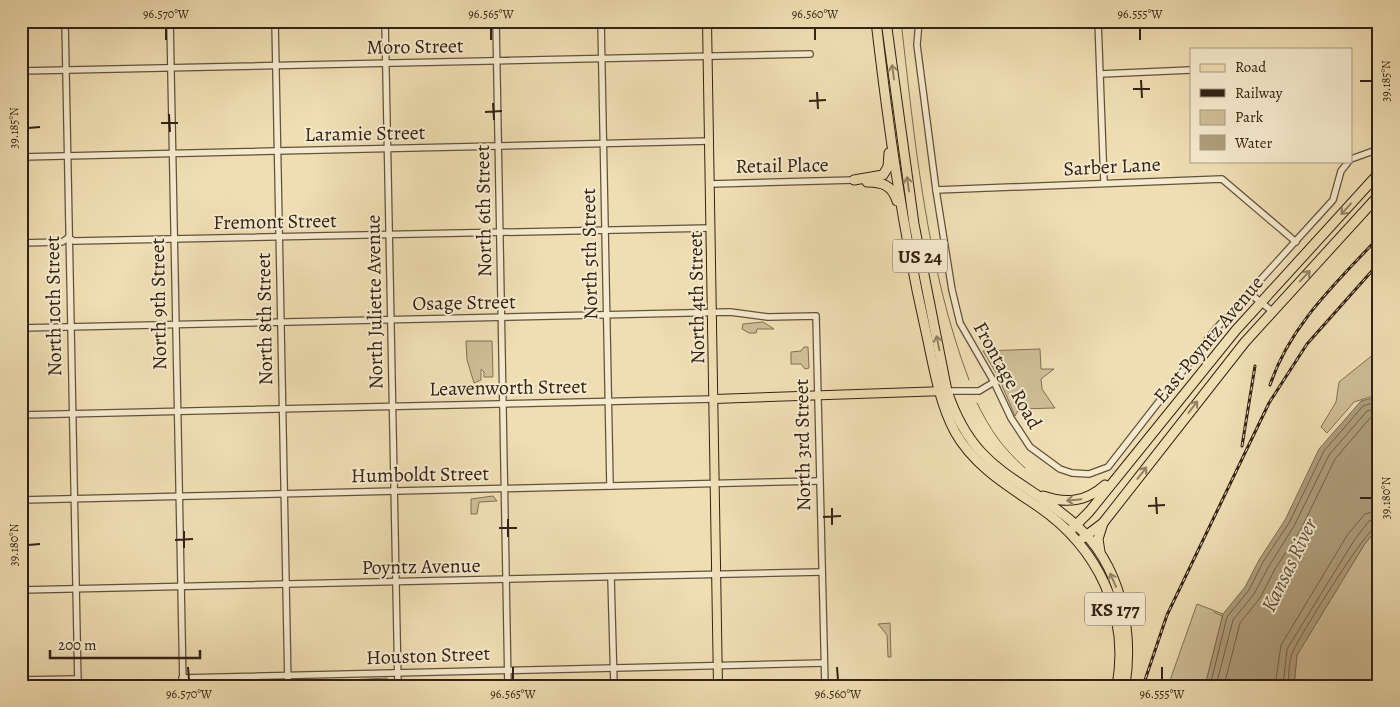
<svg xmlns="http://www.w3.org/2000/svg" width="1400" height="707" font-family="Alegreya,serif">
  <style>
    .green { fill: #cfbe97; stroke: #817056 }
    .water { fill: #af9e7d; stroke: #7d6c53 }
    .lines { fill: none; stroke-linecap: round; stroke-linejoin: round }
    .shore { stroke: #716049; stroke-width: 1 }
    .stream { stroke: #7d6c53; stroke-width: 1 }
    .minor-casing { stroke: #62513c; stroke-width: 8 }
    .major-casing { stroke: #332215; stroke-width: 10 }
    .highway-casing { stroke: #332215; stroke-width: 11 }
    .minor { stroke: #f5eacd; stroke-width: 5.5 }
    .major { stroke: #efdeb2; stroke-width: 8 }
    .highway { stroke: #efdeb2; stroke-width: 9 }
    .rail-casing { stroke: #332215; stroke-width: 3 }
    .rail { stroke: #f5eacd; stroke-width: 1; stroke-dasharray: 4; stroke-linecap: butt }
    .oneway { stroke: #918064 }
    .ticks { fill: none; stroke: #332215; stroke-width: 2 }
    .labels { text-anchor: middle; stroke-width: 4; stroke-linejoin: round; paint-order: stroke }
    .shield { fill: #f5eacd; stroke: #6d5e4c; stroke-width: 1 }
    .shield-label { font-size: 19px; font-weight: bold; fill: #332215 }
    .street-label { font-size: 20px; fill: #332215; stroke: #f5eacd }
    .water-label { font-size: 21px; font-style: italic; fill: #5e4d39; stroke: #f5eacd }
    .neatline { fill: none; stroke: #332215; stroke-width: 2 }
    .ticks-label { font-size: 12px; text-anchor: middle; fill: #332215 }
  </style>
  <rect width="100%" height="100%" fill="#efdeb2"/>
  <filter id="stains"><feTurbulence type="fractalNoise" baseFrequency=".004" numOctaves="4"/><feColorMatrix values="0 0 0 0 .2 0 0 0 0 .09 0 0 0 0 .02 0 0 0 .5 -.17"/></filter>
  <radialGradient id="worn" r=".72"><stop offset=".6" stop-color="#630" stop-opacity="0"/><stop offset="1" stop-color="#630" stop-opacity=".3"/></radialGradient>
  <g class="green">
    <path d="M763,322l11,7h-17l-1,4h-7l-7,-4 1,-5z"/>
    <path d="M466,341h26l1,36h-9v-5l-3,-3v11l-7,3 -7,-23z"/>
    <path d="M804,347h4l1,21 -4,1 -4,-5h-10v-12l10,-1z"/>
    <path d="M1040,349l1,20h13l-13,10 1,10 13,19 -36,1 -4,7 -17,-40 -15,-25z"/>
    <path d="M1379,350v44l-25,8 -27,31 -6,-6 15,-25 3,-20z"/>
    <path d="M493,496l4,5 -18,1 -2,12h-6v-15z"/>
    <path d="M1379,526v160h-85l3,-31 67,-110z"/>
    <path d="M1197,604l26,10 -18,72h-37z"/>
    <path d="M890,623l1,34h-3l-1,-22 -9,-11z"/>
    <path d="M387,678l1,8h-39v-6z"/>
  </g>
  <path class="water" d="M1379,396v130l-15,19 -67,110 -3,31h-89l18,-72 22,-27 14,-27 26,-40 34,-71 42,-48z"/>
  <g class="lines">
    <g class="shore">
      <path d="M1210,686l17,-69 22,-27 14,-28 26,-39 35,-72 39,-45 16,-5"/>
      <path d="M1216,686l17,-66 21,-26 15,-28 25,-40 35,-71 38,-44 12,-3"/>
      <path d="M1224,686l16,-63 20,-25 15,-29 26,-40 34,-70 35,-41 9,-2"/>
      <path d="M1275,686l6,-41 67,-111 17,-20 14,-4"/>
      <path d="M1283,686l4,-37 68,-110 14,-18 10,-4"/>
      <path d="M1289,686c-1,-9 0,-26 4,-35 8,-17 75,-126 86,-127"/>
    </g>
    <g class="stream">
      <path d="M901,21c14,121 25,245 68,359"/>
      <path d="M977,403c14,28 25,44 48,65"/>
      <path d="M1214,612l8,4"/>
    </g>
    <defs>
      <g id="minor">
        <path d="M65,21l13,665"/>
        <path d="M170,21l13,665"/>
        <path d="M275,21l13,665"/>
        <path d="M385,21l13,665"/>
        <path d="M496,21l12,665"/>
        <path d="M601,21l9,465"/>
        <path d="M919,21l-2,24 19,145 16,100 8,33 34,59 17,36 19,29 30,22 12,4 17,1 19,-7 106,-136 119,-131 8,-29 8,-10"/>
        <path d="M1098,21l6,162"/>
        <path d="M21,71l789,-17"/>
        <path d="M1100,74l91,-4"/>
        <path d="M21,157l689,-16"/>
        <path d="M1351,159l28,-10"/>
        <path d="M710,184l144,-4"/>
        <path d="M936,190l286,-11 74,63"/>
        <path d="M21,243l41,-1 6,-4 6,3 637,-13"/>
        <path d="M1249,293l23,18"/>
        <path d="M21,328l709,-16 38,5 48,-1 9,370"/>
        <path d="M947,391h32l15,-9"/>
        <path d="M21,415l693,-16"/>
        <path d="M21,500l798,-19"/>
        <path d="M611,577l3,109"/>
        <path d="M21,590l800,-18"/>
        <path d="M182,678l642,-15"/>
        <path d="M21,680l57,-1"/>
      </g>
      <g id="major">
        <path d="M707,21l11,665"/>
        <path d="M714,399l231,-8"/>
      </g>
      <g id="highway">
        <path d="M876,21c12,103 26,205 49,306 8,35 13,73 30,105 19,34 53,54 84,75 59,41 91,107 78,179"/>
        <path d="M886,21l28,203 33,167c28,83 72,83 129,134 44,39 58,104 49,161"/>
        <path d="M854,180l29,-5 5,-8 1,-14"/>
        <path d="M867,182c15,0 25,3 30,19"/>
        <path d="M1043,496c23,8 43,6 62,-11"/>
        <path d="M1073,528l16,-16 147,-182 143,-157"/>
        <path d="M1083,538l20,-15 142,-181 134,-147"/>
        <path d="M1100,552l-2,-13 5,-16"/>
      </g>
    </defs>
    <use href="#minor" class="minor-casing"/>
    <use href="#major" class="major-casing"/>
    <use href="#highway" class="highway-casing"/>
    <use href="#minor" class="minor"/>
    <use href="#major" class="major"/>
    <use href="#highway" class="highway"/>
    <defs>
      <g id="rail">
        <path d="M1270,385c20,-60 67,-103 109,-148"/>
        <path d="M1242,446l13,-80"/>
        <path d="M1143,686l24,-71 102,-212 38,-59 72,-81"/>
      </g>
    </defs>
    <use href="#rail" class="rail-casing"/>
    <use href="#rail" class="rail"/>
  </g>
  <defs><path id="oneway-shaft" d="M-6 0H5M1.5-3L5.5 0L1.5 3" fill="none" stroke-width="1.6" stroke-linecap="round" stroke-linejoin="round" transform="scale(1.25)"/></defs>
  <g class="oneway">
    <use href="#oneway-shaft" transform="translate(893 72) rotate(-98)"/>
    <use href="#oneway-shaft" transform="translate(908 184) rotate(-98)"/>
    <use href="#oneway-shaft" transform="translate(1346 209) rotate(132)"/>
    <use href="#oneway-shaft" transform="translate(1305 276) rotate(-47)"/>
    <use href="#oneway-shaft" transform="translate(938 343) rotate(-101)"/>
    <use href="#oneway-shaft" transform="translate(1193 407) rotate(-52)"/>
    <use href="#oneway-shaft" transform="translate(1142 473) rotate(-52)"/>
    <use href="#oneway-shaft" transform="translate(1074 500) rotate(174)"/>
    <use href="#oneway-shaft" transform="translate(1113 580) rotate(-114)"/>
  </g>
  <path class="ticks" d="M166,28v12M491,28v12M815,28v12M1140,28v12M1141,80l1,18M1360,81h12M1133,89h17M817,92l1,17M809,101l17,-1M493,103l1,17M485,112l17,-1M169,114l1,18M161,123h17M28,128l12,-1M1156,497l1,17M1360,498h12M1148,506l17,-1M832,508v17M823,517l18,-1M508,519v18M499,528h18M184,531v17M175,540l18,-1M28,545l12,-1M188,667l1,13M513,667v13M837,667l1,13M1162,667v13"/>
  <g class="labels">
    <g class="shield">
      <rect x="892.5" y="239.5" width="55" height="33" rx="4"/>
      <rect x="1085" y="592.5" width="60" height="33" rx="4"/>
    </g>
    <g class="shield-label">
      <text x="920" y="263">US 24</text>
      <text x="1115" y="616">KS 177</text>
    </g>
    <g class="street-label">
      <text transform="translate(415 46) rotate(-1)" y="7">Moro Street</text>
      <text transform="translate(365 133) rotate(-1)" y="7">Laramie Street</text>
      <text transform="translate(782 165) rotate(-1)" y="7">Retail Place</text>
      <text transform="translate(1112 166) rotate(-3)" y="7">Sarber Lane</text>
      <text transform="translate(483 211) rotate(-91)" y="7">North 6th Street</text>
      <text transform="translate(275 221) rotate(-1)" y="7">Fremont Street</text>
      <text transform="translate(589 254) rotate(-91)" y="7">North 5th Street</text>
      <text transform="translate(696 298) rotate(-91)" y="7">North 4th Street</text>
      <text transform="translate(374 302) rotate(-91)" y="7">North Juliette Avenue</text>
      <text transform="translate(464 302) rotate(-1)" y="7">Osage Street</text>
      <text transform="translate(158 304) rotate(-91)" y="7">North 9th Street</text>
      <text transform="translate(53 306) rotate(-91)" y="7">North 10th Street</text>
      <text transform="translate(264 319) rotate(-91)" y="7">North 8th Street</text>
      <text transform="translate(1208 339) rotate(-50)" y="7">East Poyntz Avenue</text>
      <text transform="translate(1008 375) rotate(61)" y="7">Frontage Road</text>
      <text transform="translate(508 387) rotate(-1)" y="7">Leavenworth Street</text>
      <text transform="translate(802 445) rotate(-91)" y="7">North 3rd Street</text>
      <text transform="translate(420 474) rotate(-1)" y="7">Humboldt Street</text>
      <text transform="translate(421 566) rotate(-1)" y="7">Poyntz Avenue</text>
      <text transform="translate(428 655) rotate(-2)" y="7">Houston Street</text>
    </g>
    <g class="water-label">
      <text transform="translate(1289 565) rotate(-64)" y="7">Kansas River</text>
    </g>
  </g>
  <rect width="1400" height="707" fill="none" stroke="#efdeb2" stroke-width="55"/>
  <rect x="1190" y="48" width="162" height="115" fill="#f5eacd" stroke="#a79a83"/>
  <rect x="1200" y="64" width="25" height="8" fill="#efdeb2" stroke="#a79a83"/>
  <text x="1235" y="72" font-size="15" fill="#332215">Road</text>
  <rect x="1200" y="89" width="25" height="8" fill="#332215" stroke="#a79a83"/>
  <text x="1235" y="98" font-size="15" fill="#332215">Railway</text>
  <rect x="1200" y="110" width="25" height="15" fill="#cfbe97" stroke="#a79a83"/>
  <text x="1235" y="122" font-size="15" fill="#332215">Park</text>
  <rect x="1200" y="135" width="25" height="15" fill="#af9e7d" stroke="#a79a83"/>
  <text x="1235" y="148" font-size="15" fill="#332215">Water</text>
  <path d="M50 650v8h150v-8" fill="none" stroke="#332215" stroke-width="2.5"/>
  <text x="58" y="650" font-size="15" fill="#332215" stroke="#f5eacd" stroke-width="4" paint-order="stroke">200 m</text>
  <rect x="28" y="28" width="1344" height="652" class="neatline"/>
  <g class="ticks-label">
    <text x="166" y="18">96.570°W</text>
    <text x="491" y="18">96.565°W</text>
    <text x="815" y="18">96.560°W</text>
    <text x="1140" y="18">96.555°W</text>
    <text transform="translate(1386 81) rotate(-90)" y="4">39.185°N</text>
    <text transform="translate(14 128) rotate(-90)" y="4">39.185°N</text>
    <text transform="translate(1386 498) rotate(-90)" y="4">39.180°N</text>
    <text transform="translate(14 545) rotate(-90)" y="4">39.180°N</text>
    <text x="189" y="698">96.570°W</text>
    <text x="513" y="698">96.565°W</text>
    <text x="838" y="698">96.560°W</text>
    <text x="1162" y="698">96.555°W</text>
  </g>
  <rect width="100%" height="100%" filter="url(#stains)"/>
  <rect width="100%" height="100%" fill="url(#worn)"/>
</svg>
